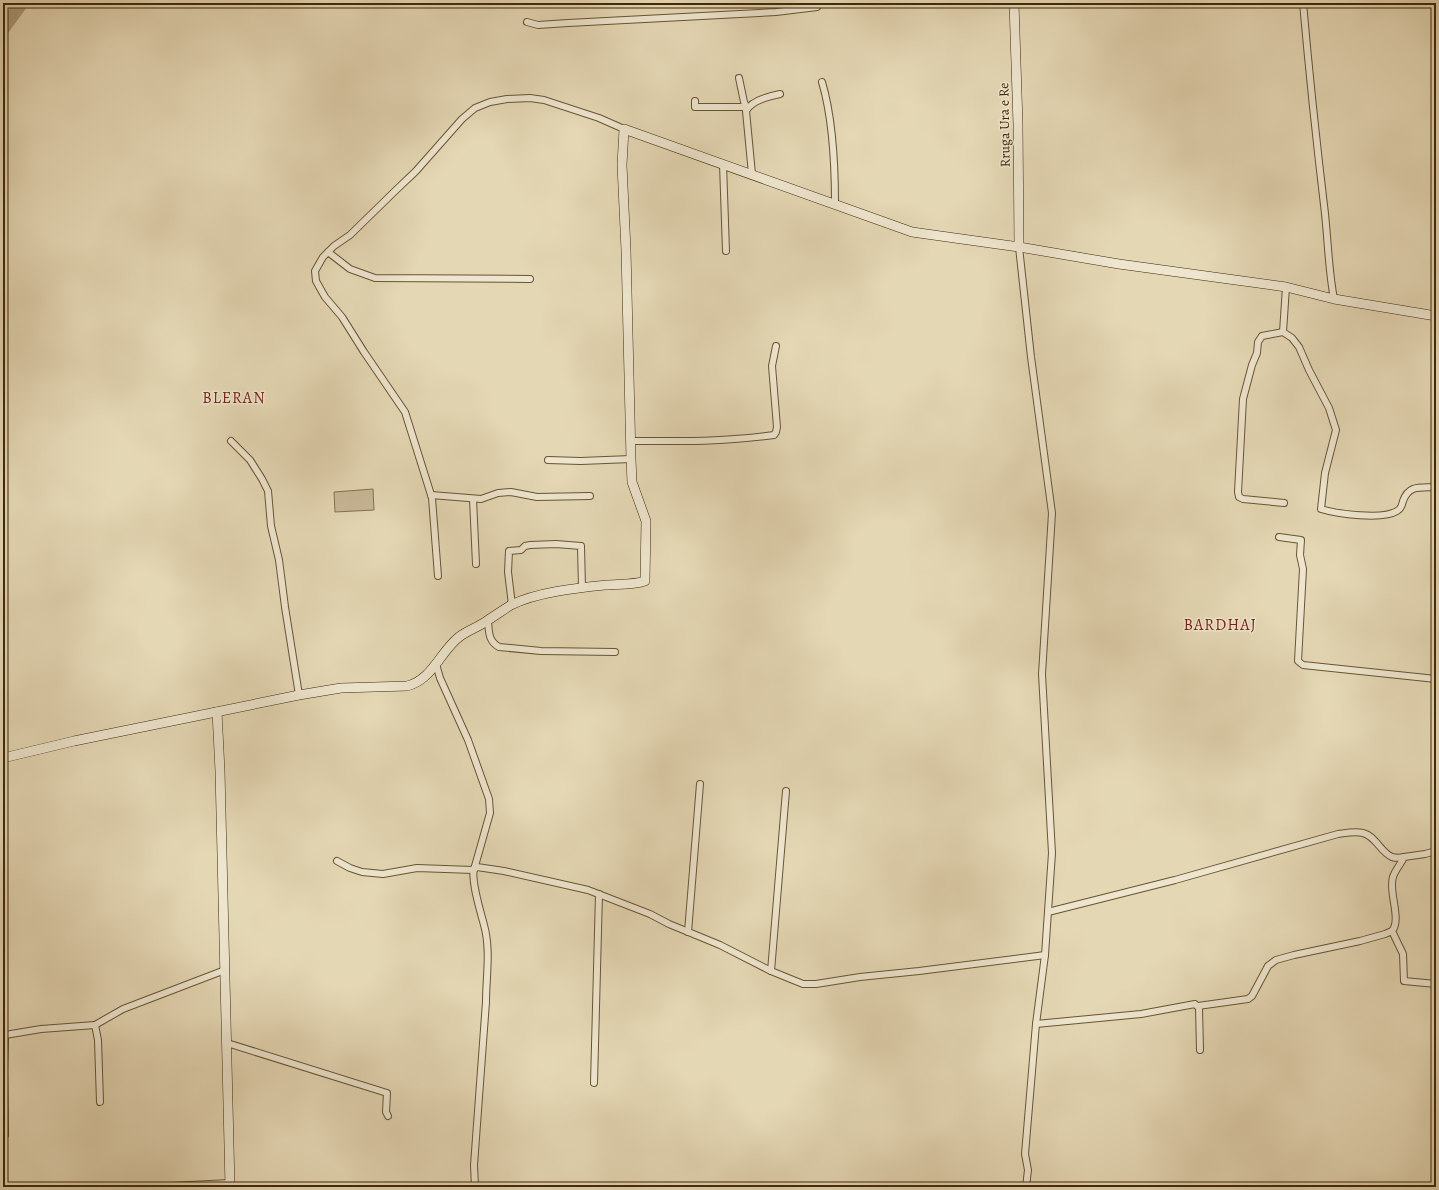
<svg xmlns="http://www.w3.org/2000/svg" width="1439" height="1190" font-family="Alegreya,serif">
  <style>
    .pitch { fill: #c8b997; stroke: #84714f }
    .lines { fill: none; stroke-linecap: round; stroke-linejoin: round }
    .stream { stroke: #816e4b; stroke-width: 2 }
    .river { stroke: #ac9c79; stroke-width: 13 }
    .street-casing { stroke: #695432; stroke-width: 8 }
    .secondary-casing { stroke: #402907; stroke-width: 10 }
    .street { stroke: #ede5ce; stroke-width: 6 }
    .secondary { stroke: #ede5ce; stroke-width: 9 }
    .labels { text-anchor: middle; stroke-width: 3; stroke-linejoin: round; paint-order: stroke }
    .street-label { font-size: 14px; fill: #402907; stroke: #ede5ce }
    .quarter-label { font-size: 16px; letter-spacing: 1px; fill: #7a1f14; stroke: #ede5ce }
  </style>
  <rect width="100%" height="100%" fill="#e4d7b4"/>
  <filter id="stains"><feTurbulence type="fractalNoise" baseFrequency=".005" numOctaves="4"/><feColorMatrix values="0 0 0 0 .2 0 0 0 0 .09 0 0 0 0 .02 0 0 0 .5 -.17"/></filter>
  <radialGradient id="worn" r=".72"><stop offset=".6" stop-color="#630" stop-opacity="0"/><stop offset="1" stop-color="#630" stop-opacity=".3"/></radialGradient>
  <path class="pitch" d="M373,489l1,21 -39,2 -1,-20z"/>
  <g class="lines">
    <path class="stream" d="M1431,3l5,18"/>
    <path class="river" d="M3,29l19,-26"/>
    <defs>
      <g id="street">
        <path d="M1303,3c6,68 13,135 21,202 4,31 4,63 10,94"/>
        <path d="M527,22l11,3 30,-2 208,-11 41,-5"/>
        <path d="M822,82c11,37 13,83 13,122"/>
        <path d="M695,101v6h48l4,2 -3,-7 -5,-24"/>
        <path d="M723,164l3,87"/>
        <path d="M752,174l-6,-63c5,-10 24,-15 34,-17"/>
        <path d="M1019,247l12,110 21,156 -10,161 10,179 -7,102 -9,69 -11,130 3,16 -2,17"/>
        <path d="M328,252l22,17 25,9 155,1"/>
        <path d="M1286,287l-3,45 9,6 7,9 10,23 20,38 7,22 -11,43 -4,36c16,5 62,11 76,2 4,-2 5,-5 6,-10 6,-17 18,-13 33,-14"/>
        <path d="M1283,332l-21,4 -4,6 -1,11 -5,12 -9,34 -5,93 1,5 4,2 41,4"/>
        <path d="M231,441l19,19 12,19 6,12 3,35 8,34 6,47 14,88"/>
        <path d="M630,441c47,0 96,1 144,-6l2,-3 1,-5 -5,-61 4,-20"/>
        <path d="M548,460l33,1 50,-2"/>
        <path d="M431,495l50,4 17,-6 13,-1 26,5 53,-1"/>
        <path d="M473,499l3,65"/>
        <path d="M1279,537l22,3 -1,15 3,14 -5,92 5,4 133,14"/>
        <path d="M438,576l-6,-78 -27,-86 -41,-60 -22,-35 -17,-20 -9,-16 -1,-10 8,-14 11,-11 16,-11 44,-43 22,-21 46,-52 13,-11 15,-6 17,-3 23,-1 14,2 55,18 25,11"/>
        <path d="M512,605l-4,-33 1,-21 12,-1 4,-4 5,-1 26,-1 25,2 1,42"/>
        <path d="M488,621c1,10 0,20 11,26l42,4 74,1"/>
        <path d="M436,664l4,14 28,62 21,59 1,14 -15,53c-6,10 6,47 9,59 7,25 2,52 2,77l-12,163 1,22"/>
        <path d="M1436,851l-11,3 -21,3c-3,7 -9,13 -11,20 -5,15 9,42 -1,54l11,23 1,27 32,3"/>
        <path d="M337,861l13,7 12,4 21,2 34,-6 56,2 4,-3 27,4 84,19 62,24 19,10 51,21 51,26 32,13h13l44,-7 59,-6 126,-16"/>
        <path d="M1048,912l127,-32 163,-46c8,-1 17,-3 25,-1 13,3 17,19 29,24 4,1 8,1 12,0"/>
        <path d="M688,932l12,-148"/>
        <path d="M771,971l15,-180"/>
        <path d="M1198,1006l50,-7 4,-3 16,-30 8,-6 18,-5 66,-14 25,-7 7,-3"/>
        <path d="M1036,1024l105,-10 54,-10 4,4 1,42"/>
        <path d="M227,1043l160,50 -1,19 2,4"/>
        <path d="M594,1083l5,-189"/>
        <path d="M100,1102l-2,-62 -3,-15 28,-16 102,-39"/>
        <path d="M5,1135l-1,-64 1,-36 36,-6 54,-4"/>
        <path d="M150,1187l80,-4"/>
      </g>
      <g id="secondary">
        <path d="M1014,3l4,121 1,123"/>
        <path d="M217,712l3,59 10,416"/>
        <path d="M3,758l71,-17 225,-46 42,-7 66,-2c25,-6 33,-34 52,-49 9,-7 20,-10 29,-17 8,-5 15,-10 23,-15 26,-13 66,-17 95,-20 13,-1 27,0 39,-4l1,-60 -14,-39 -1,-23 -5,-209 -4,-85 2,-36 288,103 107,15 100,17 167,23 48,12 102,17"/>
      </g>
    </defs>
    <use href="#street" class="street-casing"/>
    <use href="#secondary" class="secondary-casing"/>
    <use href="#street" class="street"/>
    <use href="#secondary" class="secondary"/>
  </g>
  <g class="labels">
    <g class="street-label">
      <text transform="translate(1004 125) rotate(-91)" y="5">Rruga Ura e Re</text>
    </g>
    <g class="quarter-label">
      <text x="234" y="403">BLERAN</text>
      <text x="1220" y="630">BARDHAJ</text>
    </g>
  </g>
  <rect width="1439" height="1190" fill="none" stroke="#e4d7b4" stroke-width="16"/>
  <rect x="4" y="4" width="1431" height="1182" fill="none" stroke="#402907" stroke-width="2"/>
  <rect x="8" y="8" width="1423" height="1174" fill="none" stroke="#402907"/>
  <rect width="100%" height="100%" filter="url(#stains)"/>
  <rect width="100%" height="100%" fill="url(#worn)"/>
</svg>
